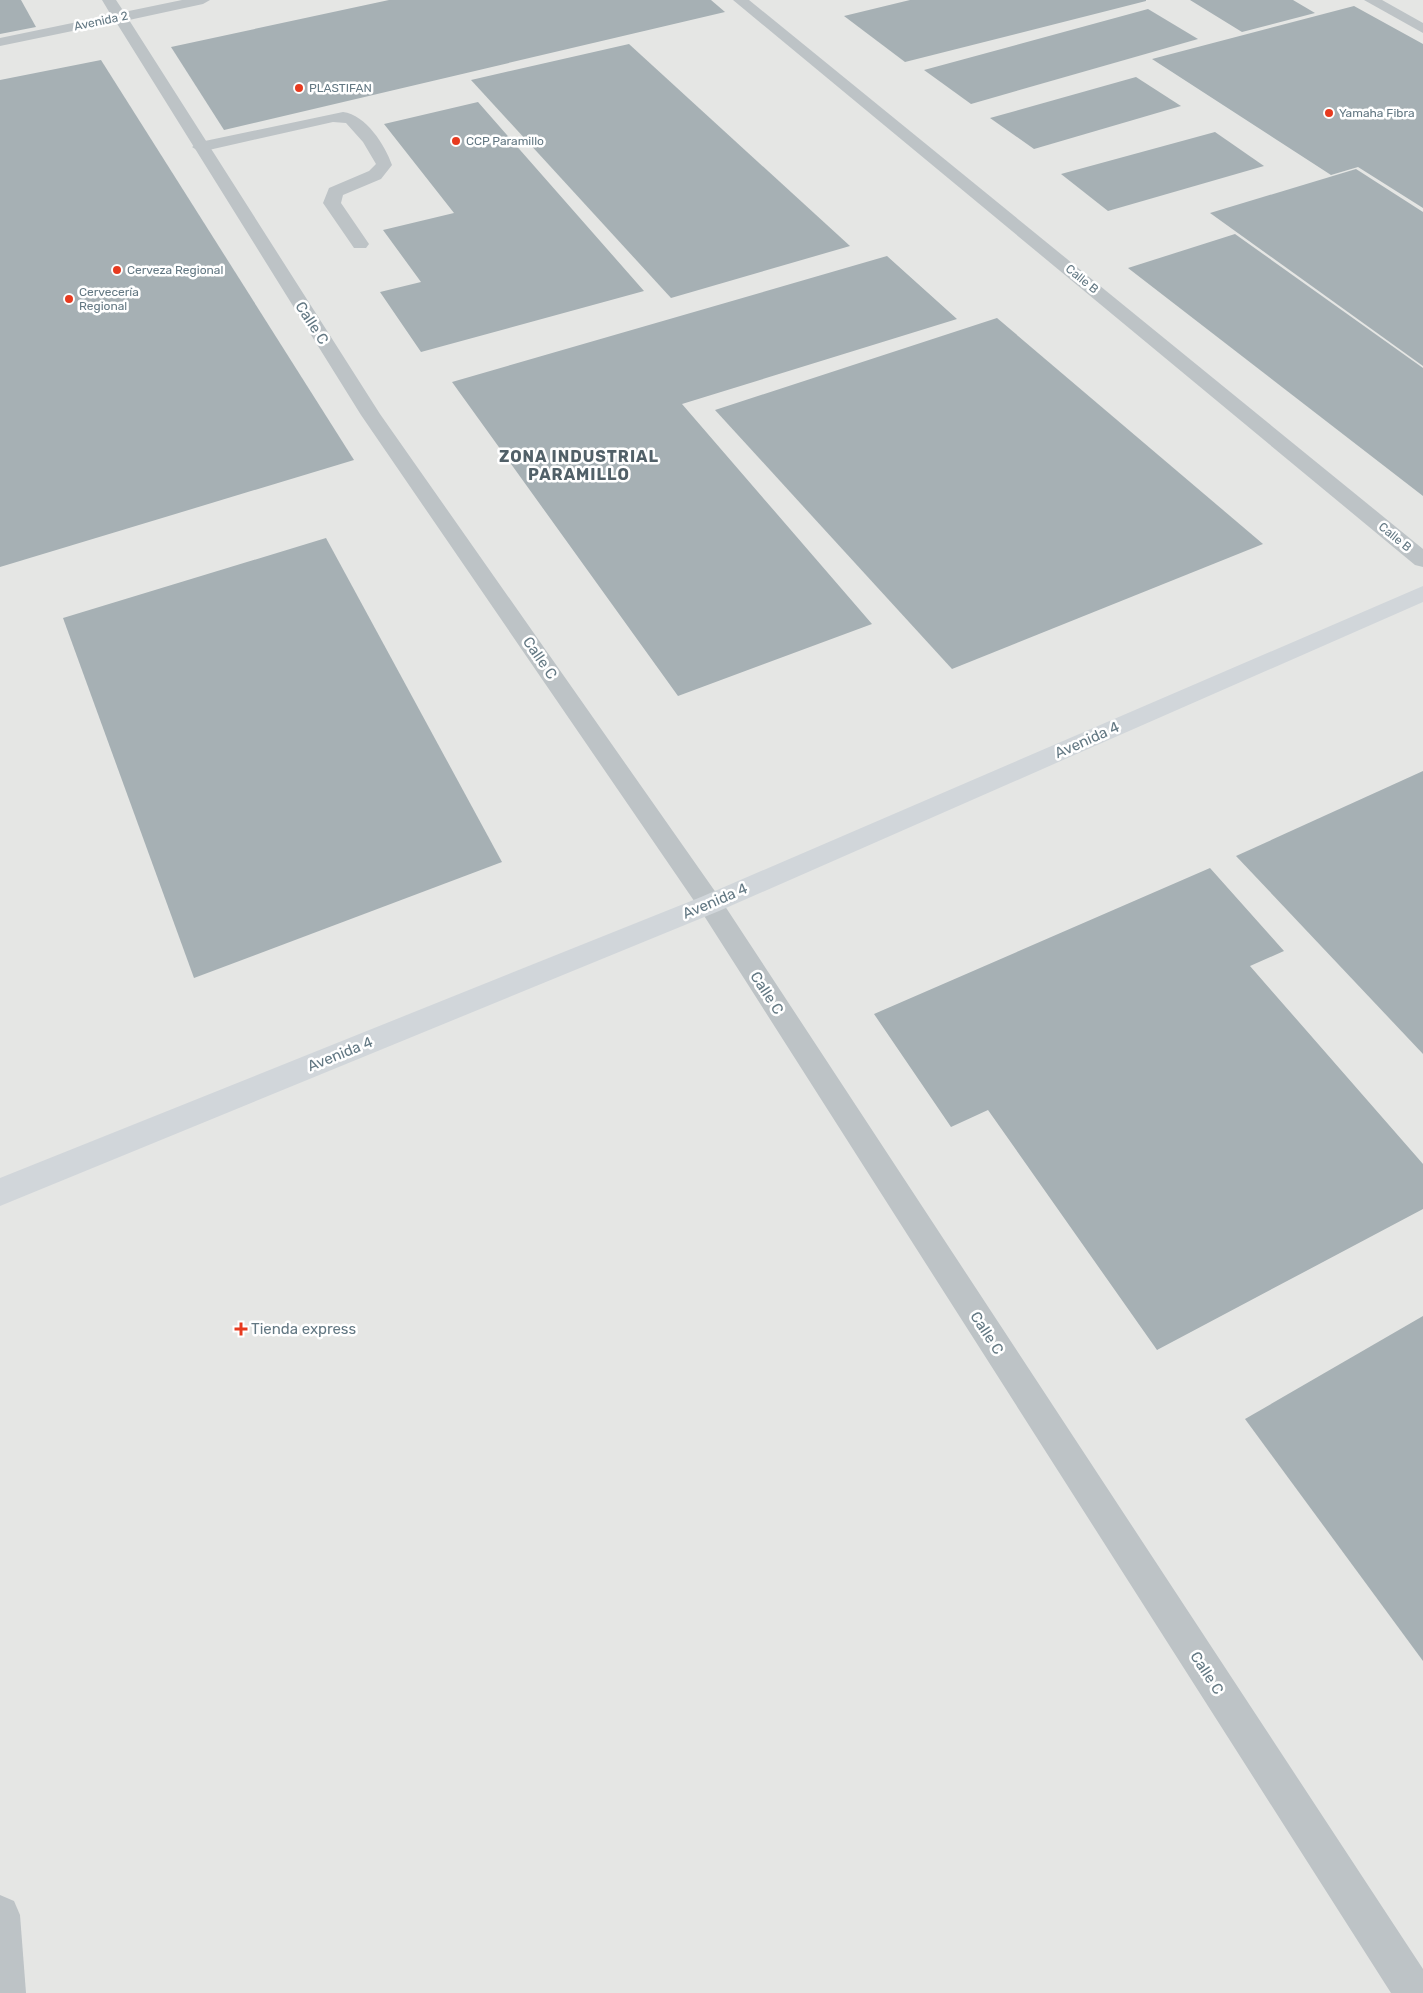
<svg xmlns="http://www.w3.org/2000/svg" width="1423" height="1993" font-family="Rubik,sans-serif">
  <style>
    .built { fill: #e5e6e4 }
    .building { fill: #a6b0b4 }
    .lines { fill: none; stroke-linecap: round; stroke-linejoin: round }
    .lane { fill: #bdc3c6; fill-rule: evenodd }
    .street { fill: #bdc3c6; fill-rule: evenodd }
    .secondary { fill: #d1d6da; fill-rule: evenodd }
    .poi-dot { fill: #e73a1f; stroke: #fff; stroke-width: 2 }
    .labels { text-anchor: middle; stroke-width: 5; stroke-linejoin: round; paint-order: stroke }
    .far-street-label { font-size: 12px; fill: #637883; stroke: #fff }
    .far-poi-label { font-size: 12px; fill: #637883; stroke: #fff; text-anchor: start }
    .street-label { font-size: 15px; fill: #637883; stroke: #fff }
    .poi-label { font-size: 15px; fill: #637883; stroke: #fff; text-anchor: start }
    .far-district-label { font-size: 16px; font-weight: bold; letter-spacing: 1px; fill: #516068; stroke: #fff }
  </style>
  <rect width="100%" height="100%" fill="#f5f5f1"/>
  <rect class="built" x="0" y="0" width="1423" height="1993"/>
  <g class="building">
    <path d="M0,0h21l15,27 -36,7z"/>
    <path d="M389,0h322l14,12 -501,118 -53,-83z"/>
    <path d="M910,0h236v1l-241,61 -61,-46z"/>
    <path d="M1190,0h103l22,13 -73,19z"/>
    <path d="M1354,6l69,38v164l-65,-41 -27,8 -179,-116z"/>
    <path d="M1148,9l50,30 -227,65 -47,-34z"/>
    <path d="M629,44l221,202 -179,52 -200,-218z"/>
    <path d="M101,60l253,400 -354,107v-487z"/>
    <path d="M1136,77l45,29 -147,43 -44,-31z"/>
    <path d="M478,102l166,189 -223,61 -41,-60 41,-10 -38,-52 71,-17 -70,-89z"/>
    <path d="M1215,132l49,34 -156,45 -47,-37z"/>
    <path d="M1356,169l67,43v154l-213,-153z"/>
    <path d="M1235,234l188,134v128l-295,-228z"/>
    <path d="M887,256l70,63 -275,85 190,220 -194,72 -226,-314z"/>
    <path d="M997,318l266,226 -311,125 -237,-259z"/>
    <path d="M326,538l176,324 -308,116 -131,-360z"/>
    <path d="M1423,771v283l-187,-198z"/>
    <path d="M1210,868l74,83 -34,15 173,198v45l-266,141 -169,-240 -37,17 -77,-113z"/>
    <path d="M1423,1316v345l-178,-242z"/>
  </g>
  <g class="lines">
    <g class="lane">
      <path d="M343,112c23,3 42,33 49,53l-11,14 -38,16 -2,8 28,41 -3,4h-12l-31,-45 6,-15 40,-17 7,-7 -13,-22 -17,-19 -13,-1 -133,30 -8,-5 8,-5z"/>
      <path d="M0,1895l14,6 6,14 6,78h-26z"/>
    </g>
    <g class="street">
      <path d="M102,0h14l8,12 58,-12h28l-7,4 -74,16 251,394 339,483 704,1072v24h-32l-690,-1082 -340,-496 -245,-393 -116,24v-8l111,-23z"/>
      <path d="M733,0h16l674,549v18l-8,-2z"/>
      <path d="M1364,0h18l41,23v10z"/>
    </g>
    <path class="secondary" d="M1423,586v16l-704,309 -719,295v-28l701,-281z"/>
  </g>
  <g class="poi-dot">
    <circle cx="299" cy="88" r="5"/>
    <circle cx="1329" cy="113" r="5"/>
    <circle cx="456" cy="141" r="5"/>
    <circle cx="117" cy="270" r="5"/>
    <circle cx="69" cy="299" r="5"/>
    <path d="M238.5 1321.5h5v5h5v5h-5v5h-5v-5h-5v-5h5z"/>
  </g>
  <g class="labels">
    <g class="far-street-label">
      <text transform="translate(101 21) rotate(-12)" y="4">Avenida 2</text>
      <text transform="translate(1082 279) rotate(39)" y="4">Calle B</text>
      <text transform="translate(1395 537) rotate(39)" y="4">Calle B</text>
    </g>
    <g class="far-poi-label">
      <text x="309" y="92">PLASTIFAN</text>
      <text x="1339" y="117">Yamaha Fibra</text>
      <text x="466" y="145">CCP Paramillo</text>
      <text x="127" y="274">Cerveza Regional</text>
      <text x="79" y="296">Cervecería<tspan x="79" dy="14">Regional</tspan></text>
    </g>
    <g class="street-label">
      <text transform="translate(312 323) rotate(57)" y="5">Calle C</text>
      <text transform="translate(540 658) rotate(55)" y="5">Calle C</text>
      <text transform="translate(1087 740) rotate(-24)" y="5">Avenida 4</text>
      <text transform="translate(715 901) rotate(-23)" y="5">Avenida 4</text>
      <text transform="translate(767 993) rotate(57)" y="5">Calle C</text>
      <text transform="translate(340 1054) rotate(-22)" y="5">Avenida 4</text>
      <text transform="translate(987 1333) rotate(57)" y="5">Calle C</text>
      <text transform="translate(1207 1673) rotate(57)" y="5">Calle C</text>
    </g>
    <g class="poi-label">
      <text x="251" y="1334">Tienda express</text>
    </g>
    <g class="far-district-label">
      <text x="579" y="462">ZONA INDUSTRIAL<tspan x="579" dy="18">PARAMILLO</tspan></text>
    </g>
  </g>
</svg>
